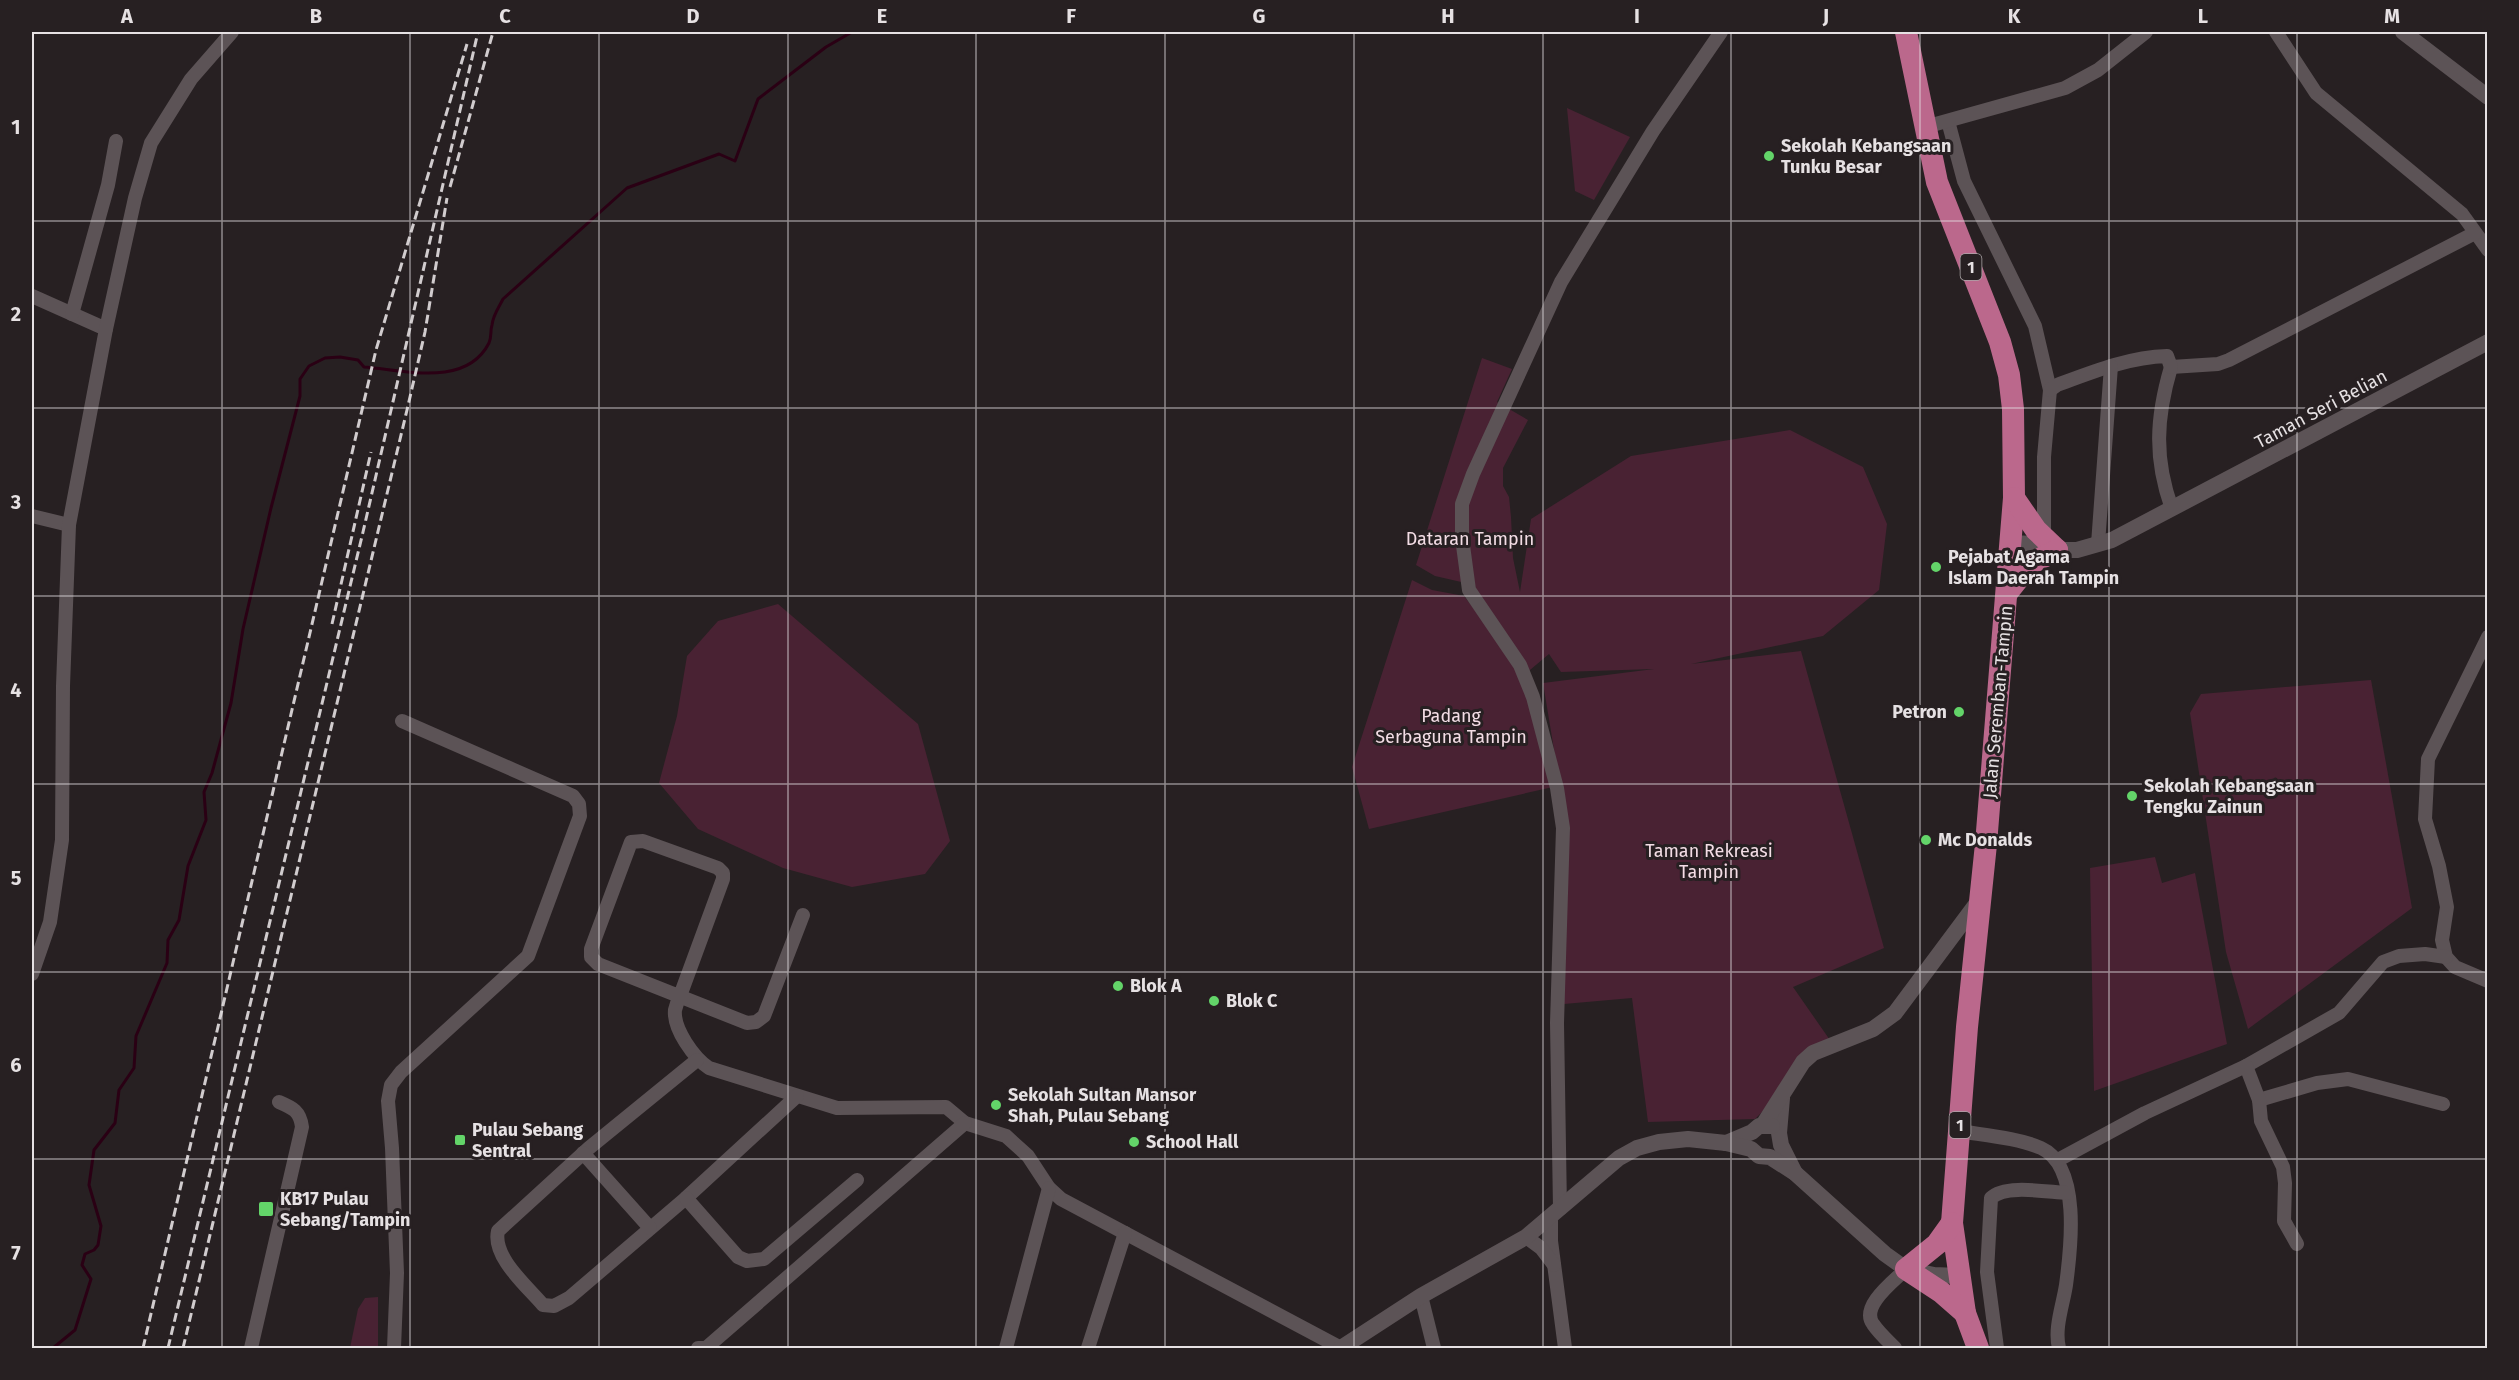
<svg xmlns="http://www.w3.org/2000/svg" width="2519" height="1380" font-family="'Fira Sans',sans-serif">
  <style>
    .green { fill: #492233 }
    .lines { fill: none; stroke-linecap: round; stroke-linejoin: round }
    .stream { stroke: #2a0014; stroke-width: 3 }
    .minor { stroke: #5c5356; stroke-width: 14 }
    .tertiary { stroke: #5c5356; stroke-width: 16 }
    .trunk { stroke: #bb688c; stroke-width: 22 }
    .rail { stroke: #d1ccce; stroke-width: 3; stroke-dasharray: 9 4.5; stroke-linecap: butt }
    .grid { fill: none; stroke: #e6e1e3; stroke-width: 1.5; stroke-opacity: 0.55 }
    .poi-dot { fill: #63d469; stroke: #272022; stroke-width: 2 }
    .labels { text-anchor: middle; stroke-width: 6; stroke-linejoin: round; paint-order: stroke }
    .shield { fill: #272022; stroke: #ada7a9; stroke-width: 1.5 }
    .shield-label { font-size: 16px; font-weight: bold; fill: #e6e1e3 }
    .poi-label { font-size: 18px; font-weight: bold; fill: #e6e1e3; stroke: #272022; text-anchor: start }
    .street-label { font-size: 18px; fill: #e6e1e3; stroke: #272022 }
    .park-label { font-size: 18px; fill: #f3dde5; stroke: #272022 }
    .neatline { fill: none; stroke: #e6e1e3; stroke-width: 2 }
    .grid-label { font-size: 20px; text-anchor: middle; font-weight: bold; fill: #e6e1e3 }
  </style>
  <rect width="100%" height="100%" fill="#272022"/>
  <g class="green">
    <path d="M1567,108l63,29 -36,63 -19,-9z"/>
    <path d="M1482,358l30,11 -15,33 31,18 -25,48v18l6,11 2,20 2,41 7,34 11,-73 100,-63 159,-26 73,37 24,57 -8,66 -56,46 -132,28 110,-13 83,297 -91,39 39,56 -77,76 -107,3 -16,-124 -68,6 -2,-206 -19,-115 111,-14 -93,3 -12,-18 -25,21 -54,-91 -35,-8 -19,-11z"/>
    <path d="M1412,580l20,10 32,6 35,45 21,33 33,113 -184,42 -17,-62z"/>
    <path d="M778,604l140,120 32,117 -25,33 -73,13 -69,-19 -85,-39 -39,-46 18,-67 10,-60 31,-35z"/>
    <path d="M2371,680l41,228 -164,121 -22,-77 -36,-239 11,-19z"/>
    <path d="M2155,857l7,26 33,-10 32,171 -133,47 -4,-223z"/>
    <path d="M378,1297v51h-28l8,-39 7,-11z"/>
  </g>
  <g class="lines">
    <path class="stream" d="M53,1348l22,-18 16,-51 -9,-14 3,-11 9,-4 4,-5 3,-19 -12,-41 5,-35 21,-27 4,-33 15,-22 2,-32 31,-73 1,-23 11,-20 9,-54 18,-46 -2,-28 8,-19 19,-70 12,-74 28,-121 29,-112v-17l9,-13 16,-8 15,-1 18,3 6,7c40,3 102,21 125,-24 3,-7 1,-12 3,-18 1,-10 7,-18 11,-26l124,-111 92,-34 16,7 23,-62 68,-52 26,-15"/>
    <g class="minor">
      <path d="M2276,32l40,61 146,121 26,36"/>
      <path d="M1948,121l16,60 71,145 15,64 -6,67v82"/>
      <path d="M1925,127l140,-39 33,-18 48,-38"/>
      <path d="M32,296l74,33"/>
      <path d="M72,314l36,-129 8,-44"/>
      <path d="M2171,367l47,-3 11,-4 246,-127"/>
      <path d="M2171,367c-15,51 -17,92 1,142"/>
      <path d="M2050,390l7,-5c35,-13 72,-28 110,-29l4,11"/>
      <path d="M32,516l37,9"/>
      <path d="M2098,544l13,-178"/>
      <path d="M2488,637l-60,122 -3,60 14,47 8,41 -5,33 4,17 9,10 33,14"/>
      <path d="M803,915l-39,101 -8,6 -9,1 -149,-59 -7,-7v-8l40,-107 12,-1 75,27 5,5v6l-43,117c-2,4 -4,10 -5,14 -2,19 19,48 34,58l128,40 109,-1 19,16 41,13 22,20 21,32 12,11 280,149"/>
      <path d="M32,974l18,-52 12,-82 1,-154 6,-161 37,-196 29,-131 16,-55 40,-64 41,-47"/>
      <path d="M697,1060l-108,88 -91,83c-6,26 29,55 45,74l11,1 15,-8 117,-100 111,-102"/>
      <path d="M2246,1066l93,-53 44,-51 16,-6 26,-2 21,3"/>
      <path d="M2259,1100l58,-17 31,-4 95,25"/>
      <path d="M1959,1131c24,4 60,7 82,17 40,18 30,100 25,137 -3,20 -12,43 -7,63"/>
      <path d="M583,1153l67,75"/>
      <path d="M2058,1160l87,-47 101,-47 13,34 2,21 22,46 2,16 -1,38 13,23"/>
      <path d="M686,1198l52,59 9,4 17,-2 93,-79"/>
      <path d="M1560,1209l-3,-186 6,-195 -6,-40 -24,-91 -13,-32 -51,-75 -7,-52v-34l11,-30 88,-192 92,-151 68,-99"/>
      <path d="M1551,1218v23l14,107"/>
      <path d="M1526,1237l15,11 13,17"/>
      <path d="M1421,1296l13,52"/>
      <path d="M251,1348l51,-221c-2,-16 -9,-19 -23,-25"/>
      <path d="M394,1348l3,-75 -5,-125 -4,-47 3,-16 10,-13 127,-116 52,-140 -1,-12 -6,-8 -171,-75"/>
      <path d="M698,1348h8l259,-225"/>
      <path d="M1006,1348l43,-160"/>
      <path d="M1088,1348l37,-115"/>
      <path d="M1895,1348c-7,-7 -16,-15 -22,-24 -13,-18 21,-43 33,-55"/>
      <path d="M1997,1348l-10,-76 4,-74c14,-14 56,-6 76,-5"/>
    </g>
    <g class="tertiary">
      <path d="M2403,32l85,65"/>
      <path d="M2011,543l24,1 6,6h36l35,-10 376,-198"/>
      <path d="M1782,1098l-3,35 2,12 14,28"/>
      <path d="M1763,1125l40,-63 10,-9 60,-24 22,-16 85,-114"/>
      <path d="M1726,1143l26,-11 7,-6h13"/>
      <path d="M1341,1348l80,-52 105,-59 93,-79 18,-10 22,-6 29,-3 38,4 25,6 8,7 11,1 25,16 90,81 21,15 28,6 24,1"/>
    </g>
    <g class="trunk">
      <path d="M1906,32l31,150 63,160 9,33 4,34 1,89 -5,61 -23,285 -19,183 -15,196 13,90 13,35"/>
      <path d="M2014,498l22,32 21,20"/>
      <path d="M2007,593l23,-29 27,-14"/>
      <path d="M1952,1223l-15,21 -31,25 35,23 24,21"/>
    </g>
    <g class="rail">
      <path d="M450,187l43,-155"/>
      <path d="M332,624l39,-172"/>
      <path d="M143,1348l233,-998 91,-306"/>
      <path d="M168,1348l195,-816 115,-500"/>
      <path d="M183,1348l224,-938 18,-78 22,-134"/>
    </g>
  </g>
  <path class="grid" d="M222,32v1316M410,32v1316M599,32v1316M788,32v1316M976,32v1316M1165,32v1316M1354,32v1316M1543,32v1316M1731,32v1316M1920,32v1316M2109,32v1316M2297,32v1316M32,221h2456M32,408h2456M32,596h2456M32,784h2456M32,972h2456M32,1159h2456"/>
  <g class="poi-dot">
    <circle cx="1769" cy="156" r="6"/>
    <circle cx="1936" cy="567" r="6"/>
    <circle cx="1959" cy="712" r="6"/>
    <circle cx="2132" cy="796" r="6"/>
    <circle cx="1926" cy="840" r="6"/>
    <circle cx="1118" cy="986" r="6"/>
    <circle cx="1214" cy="1001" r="6"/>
    <circle cx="996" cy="1105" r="6"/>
    <rect x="454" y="1134" width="12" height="12" rx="3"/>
    <circle cx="1134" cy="1142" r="6"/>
    <rect x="258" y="1201" width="16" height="16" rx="3"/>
  </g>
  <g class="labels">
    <g class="shield">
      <rect x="1960.5" y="254" width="21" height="26" rx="4.5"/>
      <rect x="1949.5" y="1112" width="21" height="26" rx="4.5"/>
    </g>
    <g class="shield-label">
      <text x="1971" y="273">1</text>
      <text x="1960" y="1131">1</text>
    </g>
    <g class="poi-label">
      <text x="1781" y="152">Sekolah Kebangsaan<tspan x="1781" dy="21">Tunku Besar</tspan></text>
      <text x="1948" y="563">Pejabat Agama<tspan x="1948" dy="21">Islam Daerah Tampin</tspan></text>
      <text x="1947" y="718" text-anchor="end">Petron</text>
      <text x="2144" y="792">Sekolah Kebangsaan<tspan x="2144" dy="21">Tengku Zainun</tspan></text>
      <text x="1938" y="846">Mc Donalds</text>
      <text x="1130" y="992">Blok A</text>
      <text x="1226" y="1007">Blok C</text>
      <text x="1008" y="1101">Sekolah Sultan Mansor<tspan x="1008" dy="21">Shah, Pulau Sebang</tspan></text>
      <text x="472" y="1136">Pulau Sebang<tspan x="472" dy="21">Sentral</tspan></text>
      <text x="1146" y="1148">School Hall</text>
      <text x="280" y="1205">KB17 Pulau<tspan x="280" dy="21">Sebang/Tampin</tspan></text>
    </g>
    <g class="street-label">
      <text transform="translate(2321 409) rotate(-28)" y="6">Taman Seri Belian</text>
      <text transform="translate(1998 702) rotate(-85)" y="6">Jalan Seremban-Tampin</text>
    </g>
    <g class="park-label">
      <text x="1470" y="545">Dataran Tampin</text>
      <text x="1451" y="722">Padang<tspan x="1451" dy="21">Serbaguna Tampin</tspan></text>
      <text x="1709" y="857">Taman Rekreasi<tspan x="1709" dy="21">Tampin</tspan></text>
    </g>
  </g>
  <rect width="2519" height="1380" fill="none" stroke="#272022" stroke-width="66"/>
  <rect x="33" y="33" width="2453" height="1314" class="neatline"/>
  <g class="grid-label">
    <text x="127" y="23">A</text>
    <text x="316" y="23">B</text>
    <text x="505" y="23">C</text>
    <text x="693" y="23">D</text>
    <text x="882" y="23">E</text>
    <text x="1071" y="23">F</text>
    <text x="1259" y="23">G</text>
    <text x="1448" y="23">H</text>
    <text x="1637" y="23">I</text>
    <text x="1826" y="23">J</text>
    <text x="2014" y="23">K</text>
    <text x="2203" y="23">L</text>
    <text x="2392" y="23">M</text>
    <text x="16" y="134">1</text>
    <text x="16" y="321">2</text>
    <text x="16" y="509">3</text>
    <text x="16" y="697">4</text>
    <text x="16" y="885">5</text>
    <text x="16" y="1072">6</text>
    <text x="16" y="1260">7</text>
  </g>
</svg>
